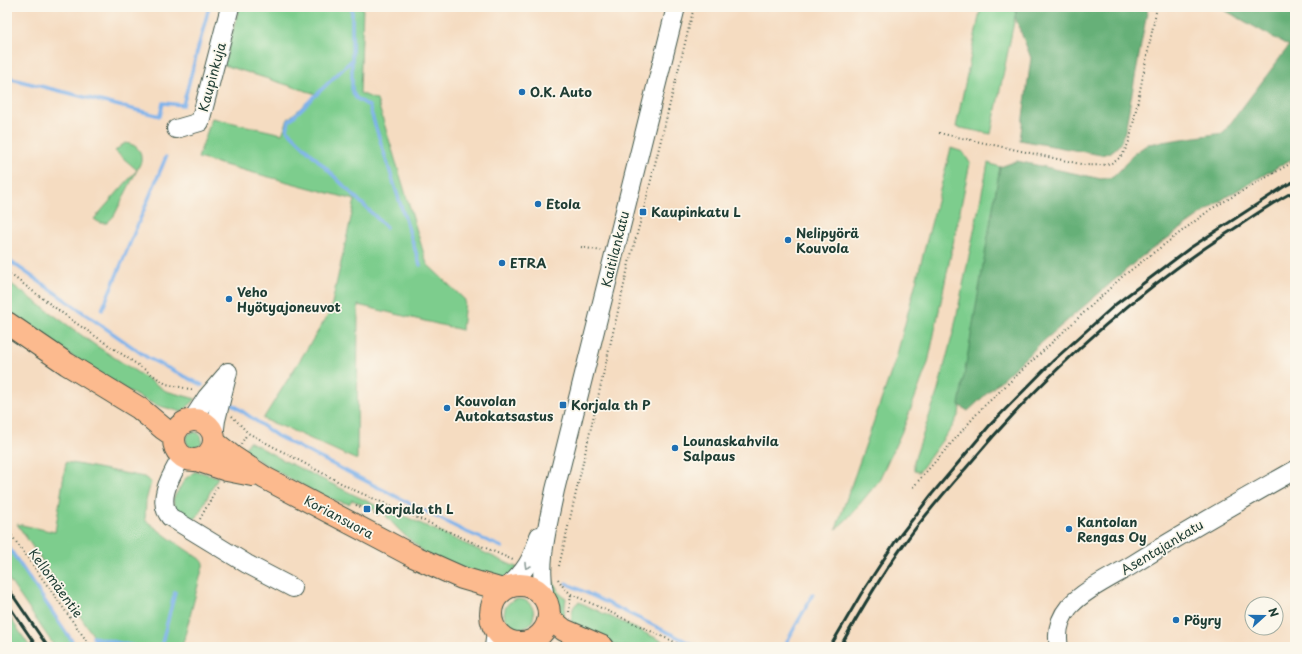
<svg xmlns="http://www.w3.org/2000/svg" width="1302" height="654" font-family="'Playpen Sans',sans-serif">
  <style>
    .green { fill: #7dcd8d; stroke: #4e8560 }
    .forest { fill: #66b078; stroke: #427656 }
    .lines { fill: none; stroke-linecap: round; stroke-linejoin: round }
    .stream { stroke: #7eb2eb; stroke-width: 3.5 }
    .minor-casing { stroke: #3f5549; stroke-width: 20 }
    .major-casing { stroke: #3f5549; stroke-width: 24 }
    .path { stroke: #3f5549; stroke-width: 2; stroke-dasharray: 1 3; stroke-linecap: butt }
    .minor { stroke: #fff; stroke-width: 18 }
    .major { stroke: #fcba8e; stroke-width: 22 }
    .rail { stroke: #1f3d34; stroke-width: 3 }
    .oneway { stroke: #8f9e9a }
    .poi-dot { fill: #1f6fb2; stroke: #fbf7ec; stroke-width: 1.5 }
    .labels { text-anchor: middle; stroke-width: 3.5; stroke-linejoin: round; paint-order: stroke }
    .street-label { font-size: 13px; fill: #1f3d34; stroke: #fbf7ec }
    .poi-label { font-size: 13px; font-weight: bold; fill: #1f3d34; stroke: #fbf7ec; text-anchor: start }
  </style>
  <rect width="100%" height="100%" fill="#fbf7ec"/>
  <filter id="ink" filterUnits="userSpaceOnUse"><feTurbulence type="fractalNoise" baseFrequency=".025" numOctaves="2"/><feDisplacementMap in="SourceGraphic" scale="8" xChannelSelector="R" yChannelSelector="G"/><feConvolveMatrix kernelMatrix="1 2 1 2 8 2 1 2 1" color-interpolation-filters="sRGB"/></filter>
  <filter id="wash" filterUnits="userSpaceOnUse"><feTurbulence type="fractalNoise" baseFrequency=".012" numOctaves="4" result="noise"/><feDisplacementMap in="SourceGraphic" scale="16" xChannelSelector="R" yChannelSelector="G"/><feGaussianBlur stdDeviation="0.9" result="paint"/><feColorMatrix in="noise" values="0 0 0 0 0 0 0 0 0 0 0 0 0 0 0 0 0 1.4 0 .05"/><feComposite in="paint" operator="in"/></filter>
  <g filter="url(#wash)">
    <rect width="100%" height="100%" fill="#f5dcc1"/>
    <g class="green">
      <path d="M239,7h124l-3,86 17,7 50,164 38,36 -3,30 -104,-25 -1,155 -66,-30 -28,-11 67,-107 25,-112 -157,-42 14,-40 70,16 6,-15 28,-25 -92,-29z"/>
      <path d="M981,7h36l-26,127 -35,-7z"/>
      <path d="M126,143c11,2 16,7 15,19l-27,54 -7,7h-7l-6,-4 43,-49 -22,-19 7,-6z"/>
      <path d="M951,148l12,4 7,11 -42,200 -24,64 -26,55 -30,36 -12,11 60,-171z"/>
      <path d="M988,163l12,4 -41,247 -7,13 -33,45 -5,-1v-10l24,-71 16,-61z"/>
      <path d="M7,281l88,64 71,46 30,8 -14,13 -26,-7 -21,-10 -63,-39 -65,-46z"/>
      <circle cx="194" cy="440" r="8"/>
      <path d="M249,441l34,19 96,47 -1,4 -26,-11 -3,4 -25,-7 -52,-28 -28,-18z"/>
      <path d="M66,462l78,15 7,5 -5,19 -1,19 24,18 35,24 -22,85h-81l-84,-123 38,8z"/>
      <path d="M194,472h6l18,5 -21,40 -5,4 -17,-11 -2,-11 12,-20z"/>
      <path d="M391,510l127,58 -12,9 -10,4 -69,-26 -28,-25 -13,-14z"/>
      <path d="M7,546l68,98 2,3h-22l-48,-70z"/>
      <path d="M547,578l5,1 8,15 6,4 -3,25 -8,-11z"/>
      <circle cx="519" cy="614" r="15"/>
      <path d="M579,602l96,45h-54l-25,-9 -25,-11c1,-9 -1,-21 8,-25z"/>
      <path d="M7,613l23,34h-19l-4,-6z"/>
    </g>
    <g class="forest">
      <path d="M1017,7h131l-23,124c-5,15 -8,20 -24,24l-81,-15 11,-82 -16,-41z"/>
      <path d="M1219,7h76v150l-69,40 -85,60 -102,88 -71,66 -9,-6 41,-238 17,-6 84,18 12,-2 9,-9 10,-13 16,-11 75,-11 66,-87z"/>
    </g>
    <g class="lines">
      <g class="stream">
        <path d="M352,7v84l4,7 13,8 51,159"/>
        <path d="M351,61l-62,60 -2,9 99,97"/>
        <path d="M7,71l5,8 148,37 3,-13 20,2 26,-98"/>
        <path d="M7,259l141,99 54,27"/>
        <path d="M102,310l64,-153"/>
        <path d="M228,401l49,35 187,95 38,16"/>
        <path d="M7,545l69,102"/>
        <path d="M566,583l132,64"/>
        <path d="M100,647l-7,-10 45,10"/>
        <path d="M161,647l14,-55"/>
        <path d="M784,647l29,-53"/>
      </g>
    </g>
  </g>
  <g filter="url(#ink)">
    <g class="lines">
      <defs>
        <g id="minor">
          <path d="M176,129l24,-7 30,-115"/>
          <path d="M192,420l15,-23 18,-21"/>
          <path d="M214,436l2,-16 12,-48"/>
          <path d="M182,456c-9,17 -27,43 -12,61l77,47 46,24"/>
          <path d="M506,588c19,-16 26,-28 33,-52"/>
          <path d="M545,598c-8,-35 3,-73 10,-108l121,-483"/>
          <path d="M494,647l2,-16"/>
          <path d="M518,647l6,-4"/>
          <path d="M1059,647c-3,-15 0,-28 10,-40 15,-17 43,-30 63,-42 53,-33 108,-64 163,-95"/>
        </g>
        <g id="major">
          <path d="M7,323l60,41 72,44 25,21 10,7"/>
          <circle cx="194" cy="440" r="20"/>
          <path d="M214,442l19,15 32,21 148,78 49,22 41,12"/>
          <path d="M197,460l30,10 25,5"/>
          <circle cx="520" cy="614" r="29"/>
          <path d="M549,618l15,12 39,17"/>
        </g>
      </defs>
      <use href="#minor" class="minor-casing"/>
      <use href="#major" class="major-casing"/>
      <g class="path">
        <path d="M939,133l146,32c26,1 35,0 45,-26l27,-132"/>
        <path d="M581,247l20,4"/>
        <path d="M7,272l66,49 93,63 28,6"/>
        <path d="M232,416l16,17 106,57 159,70"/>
        <path d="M241,444l6,-10"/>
        <path d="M913,487l69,-79 141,-132 88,-67 84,-48"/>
        <path d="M356,505l23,11 7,-11"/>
        <path d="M200,519l19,-35"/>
        <path d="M7,529l84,118"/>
        <path d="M559,566l71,-307 13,-47 51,-205"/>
        <path d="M558,579l6,9 7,6 114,53"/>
        <path d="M569,612l2,-18"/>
      </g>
      <use href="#minor" class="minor"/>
      <use href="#major" class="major"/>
      <g class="rail">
        <path d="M7,587l41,60"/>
        <path d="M7,603l30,44"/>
        <path d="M830,647l31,-53 34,-52 37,-48 58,-69 64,-65 62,-56 74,-56 95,-62 10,-5"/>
        <path d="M840,647c19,-34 39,-68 62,-100 19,-28 42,-54 64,-79 76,-91 160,-169 260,-234 22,-14 45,-31 69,-43"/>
      </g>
    </g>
    <defs><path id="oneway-chevron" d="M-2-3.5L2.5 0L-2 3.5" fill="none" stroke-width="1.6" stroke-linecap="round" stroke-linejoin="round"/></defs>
    <use class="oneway" href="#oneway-chevron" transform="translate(527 566) rotate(120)"/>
  </g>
  <g class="poi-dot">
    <circle cx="522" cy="92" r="4"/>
    <circle cx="538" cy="204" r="4"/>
    <rect x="639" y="208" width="8" height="8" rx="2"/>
    <circle cx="788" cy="240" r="4"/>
    <circle cx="502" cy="263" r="4"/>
    <circle cx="229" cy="299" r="4"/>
    <rect x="559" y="401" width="8" height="8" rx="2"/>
    <circle cx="447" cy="408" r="4"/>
    <circle cx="675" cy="448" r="4"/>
    <rect x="363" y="505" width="8" height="8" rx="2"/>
    <circle cx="1069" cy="529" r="4"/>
    <circle cx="1176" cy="620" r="4"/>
  </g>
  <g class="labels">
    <g class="street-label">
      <text transform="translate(212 77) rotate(-75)" y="5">Kaupinkuja</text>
      <text transform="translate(615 249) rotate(-76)" y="5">Kaitilankatu</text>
      <text transform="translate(339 517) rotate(28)" y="5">Koriansuora</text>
      <text transform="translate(1162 547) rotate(-31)" y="5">Asentajankatu</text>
      <text transform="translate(56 583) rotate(54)" y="5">Kellomäentie</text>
    </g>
    <g class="poi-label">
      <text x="530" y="97">O.K. Auto</text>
      <text x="546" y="209">Etola</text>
      <text x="651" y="217">Kaupinkatu L</text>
      <text x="796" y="238">Nelipyörä<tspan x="796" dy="15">Kouvola</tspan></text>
      <text x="510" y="268">ETRA</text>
      <text x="237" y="297">Veho<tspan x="237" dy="15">Hyötyajoneuvot</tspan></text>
      <text x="455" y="406">Kouvolan<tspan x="455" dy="15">Autokatsastus</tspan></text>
      <text x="571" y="410">Korjala th P</text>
      <text x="683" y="446">Lounaskahvila<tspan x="683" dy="15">Salpaus</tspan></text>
      <text x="375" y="514">Korjala th L</text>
      <text x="1077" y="527">Kantolan<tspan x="1077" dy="15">Rengas Oy</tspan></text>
      <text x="1184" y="625">Pöyry</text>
    </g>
  </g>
  <rect width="1302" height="654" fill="none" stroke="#fbf7ec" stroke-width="24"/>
  <g transform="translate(1264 616) rotate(69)"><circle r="19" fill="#fbf7ec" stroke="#a3ada2"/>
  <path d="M0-3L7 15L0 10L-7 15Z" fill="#1f6fb2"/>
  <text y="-6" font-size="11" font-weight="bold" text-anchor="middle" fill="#1f3d34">N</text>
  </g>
</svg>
